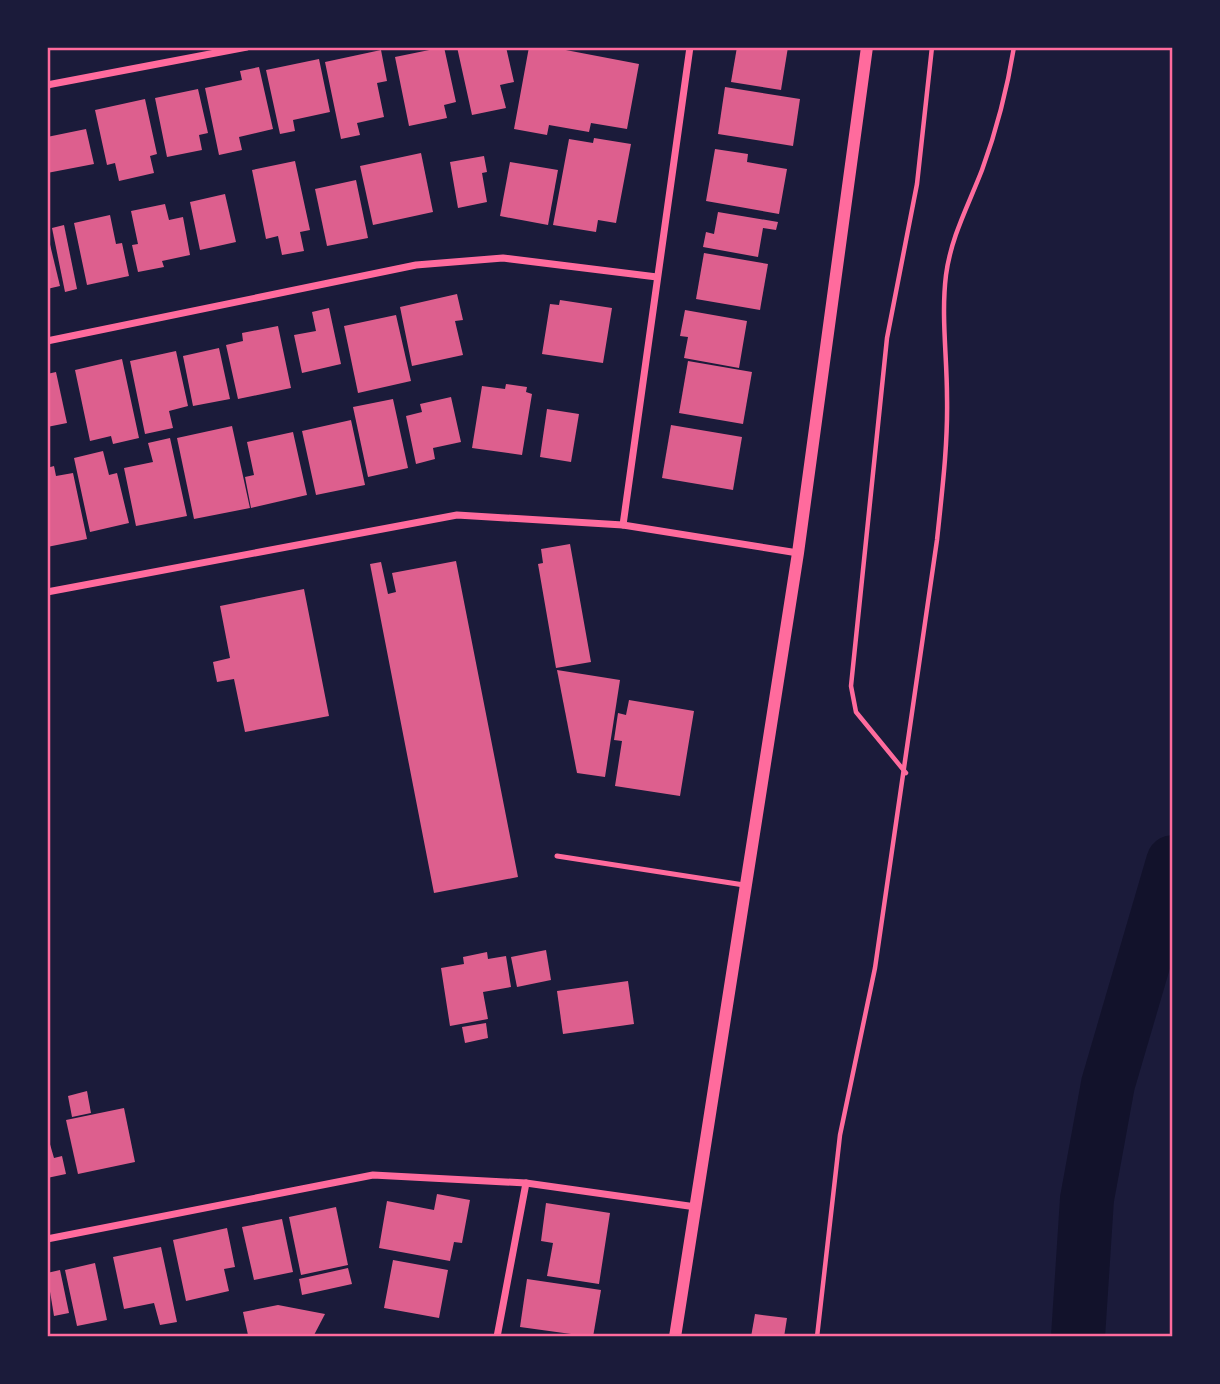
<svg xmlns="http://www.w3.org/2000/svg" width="1220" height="1384" font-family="Cabin,sans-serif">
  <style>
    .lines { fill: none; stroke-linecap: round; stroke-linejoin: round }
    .river { stroke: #12122b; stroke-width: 54 }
    .building { fill: #dd5f8e }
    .path { stroke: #ff6b9d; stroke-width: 4.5 }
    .service { stroke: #ff6b9d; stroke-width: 5 }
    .minor { stroke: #ff6b9d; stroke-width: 7 }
    .tertiary { stroke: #ff6b9d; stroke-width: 12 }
    .neatline { fill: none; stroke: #ff6b9d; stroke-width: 2.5 }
  </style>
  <rect width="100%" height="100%" fill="#1b1b3a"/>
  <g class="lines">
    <path class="river" d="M1078,1337l9,-138 21,-115 65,-222"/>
  </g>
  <g class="building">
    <path d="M444,47l12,55 -12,3 3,13 -38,8 -14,-69z"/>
    <path d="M457,47h49l8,35 -14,3 6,23 -34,7z"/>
    <path d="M529,47h21l89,17 -12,65 -36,-6 -2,9 -40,-7 -2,10 -33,-6z"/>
    <path d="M737,47h51l-7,43 -50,-8z"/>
    <path d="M381,50l6,31 -10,2 7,34 -27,6 3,12 -19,4 -16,-77z"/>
    <path d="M319,59l11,53 -37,8 2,11 -15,3 -14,-64z"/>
    <path d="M259,67l14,62 -34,8 3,13 -23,5 -14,-67 37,-8 -2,-9z"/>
    <path d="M725,87l75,12 -7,47 -75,-12z"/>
    <path d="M198,89l10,44 -9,2 3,15 -35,7 -12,-59z"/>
    <path d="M145,99l12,55 -7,2 4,17 -35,8 -4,-18 -8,2 -12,-55z"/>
    <path d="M86,129l8,35 -47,9v-36z"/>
    <path d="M594,138l37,6 -15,79 -18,-3 -2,12 -43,-7 16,-86 24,4z"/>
    <path d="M715,149l33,5 -1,8 40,7 -8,45 -73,-13z"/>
    <path d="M421,153l12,59 -60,13 -13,-59z"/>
    <path d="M484,156l3,16 -5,1 5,29 -29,6 -8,-46z"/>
    <path d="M295,161l15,69 -10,2 4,19 -22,4 -4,-19 -12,3 -14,-69z"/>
    <path d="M510,162l48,8 -10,55 -48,-9z"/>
    <path d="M356,180l12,58 -41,8 -12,-57z"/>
    <path d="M225,194l11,48 -36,8 -10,-48z"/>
    <path d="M165,204l4,16 14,-3 7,38 -28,6 2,6 -26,5 -6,-27 6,-1 -7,-33z"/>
    <path d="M718,212l60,10 -2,8 -13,-2 -5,29 -55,-10 3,-15 8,2z"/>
    <path d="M110,215l6,29 6,-1 7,33 -42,9 -13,-62z"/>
    <path d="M64,225l13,64 -12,3 -13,-64z"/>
    <path d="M47,232l13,54 -13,3z"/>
    <path d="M704,253l64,11 -8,46 -64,-11z"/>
    <path d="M457,294l6,26 -8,1 8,34 -51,11 -12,-59z"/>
    <path d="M560,300l52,8 -9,55 -61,-9 8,-50 9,1z"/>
    <path d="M329,308l12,56 -39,9 -8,-38 22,-4 -4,-19z"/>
    <path d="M685,310l62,11 -8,47 -55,-10 4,-21 -8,-1z"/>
    <path d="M396,315l15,66 -53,12 -14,-67z"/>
    <path d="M278,326l13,62 -53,11 -12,-54 17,-4 -1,-8z"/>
    <path d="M219,348l11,51 -37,7 -10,-50z"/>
    <path d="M176,351l12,55 -19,5 4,17 -28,6 -15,-73z"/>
    <path d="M122,359l17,79 -26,6 -2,-8 -21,5 -15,-71z"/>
    <path d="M688,361l64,11 -9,52 -64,-11z"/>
    <path d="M56,372l11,51 -20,4v-53z"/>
    <path d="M506,384l21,3 -1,5 6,2 -10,61 -50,-7 10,-62 23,3z"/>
    <path d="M451,397l10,45 -28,6 2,11 -19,5 -10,-48 16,-4 -2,-8z"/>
    <path d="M393,399l15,69 -40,9 -15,-70z"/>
    <path d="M547,409l32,5 -8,48 -31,-5z"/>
    <path d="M351,420l14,65 -49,10 -14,-64z"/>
    <path d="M671,425l71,12 -9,53 -71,-12z"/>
    <path d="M232,426l18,82 -56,11 -17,-81z"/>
    <path d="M293,432l14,63 -56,13 -6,-31 9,-2 -7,-33z"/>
    <path d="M170,438l17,78 -51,10 -12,-58 29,-6 -5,-19z"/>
    <path d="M103,451l6,24 8,-2 12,50 -39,9 -16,-74z"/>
    <path d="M54,466l2,10 17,-3 14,66 -40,8v-79z"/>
    <path d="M570,544l21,118 -35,6 -18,-104 5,-1 -2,-14z"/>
    <path d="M456,561l62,316 -84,16 -64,-329 11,-2 7,32 8,-2 -4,-19z"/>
    <path d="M304,589l25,127 -84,16 -11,-53 -17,3 -4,-20 17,-4 -10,-52z"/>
    <path d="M557,670l63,10 -15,97 -28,-4z"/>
    <path d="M629,700l65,11 -14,85 -65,-10 7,-45 -8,-1 4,-27 8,2z"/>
    <path d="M546,950l5,30 -34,7 -6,-30z"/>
    <path d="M487,952l1,7 18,-3 5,31 -28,5 5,27 -38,7 -9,-58 23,-4 -1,-7z"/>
    <path d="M628,981l6,43 -71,10 -6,-43z"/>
    <path d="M486,1023l2,15 -23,5 -3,-16z"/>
    <path d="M87,1091l4,22 -19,4 -4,-21z"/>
    <path d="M124,1108l11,54 -57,12 -12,-54z"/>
    <path d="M47,1134l7,24 8,-2 4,18 -19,4z"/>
    <path d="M437,1194l33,6 -8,43 -8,-1 -4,19 -71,-13 8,-47 47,9z"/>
    <path d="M546,1203l64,10 -11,71 -52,-8 6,-33 -12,-2z"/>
    <path d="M336,1207l12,58 -47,10 -12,-58z"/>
    <path d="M282,1219l11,53 -39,8 -12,-53z"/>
    <path d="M227,1228l8,39 -11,2 5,22 -43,10 -13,-61z"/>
    <path d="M161,1247l16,75 -17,3 -6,-22 -30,6 -11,-52z"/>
    <path d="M393,1260l55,10 -9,48 -55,-10z"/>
    <path d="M95,1263l12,57 -30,6 -12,-56z"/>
    <path d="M348,1268l4,16 -50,11 -3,-16z"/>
    <path d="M60,1270l9,43 -15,3 -7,-43z"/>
    <path d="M527,1279l74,11 -8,47 -73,-10z"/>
    <path d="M278,1305l47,9 -12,23 -65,-2 -5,-23z"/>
    <path d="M755,1314l32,4 -3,19h-33z"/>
  </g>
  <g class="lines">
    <g class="path">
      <path d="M906,773l-50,-61 -5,-26 36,-348 30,-154 15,-137"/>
      <path d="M817,1337l23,-202 35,-167 62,-428c5,-48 11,-95 10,-143 0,-41 -6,-81 -1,-122 5,-38 22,-69 36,-105 15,-41 25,-80 32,-123"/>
    </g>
    <path class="service" d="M557,856l187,29"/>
    <g class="minor">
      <path d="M47,85l200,-38"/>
      <path d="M47,341l369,-76 87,-7 154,19"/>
      <path d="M623,525l67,-478"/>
      <path d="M47,592l410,-77 166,10 175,28"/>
      <path d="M47,1239l326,-64 153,8 170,24"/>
      <path d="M497,1337l29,-154"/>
    </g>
    <path class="tertiary" d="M675,1337l123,-784 69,-506"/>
  </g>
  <rect width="1220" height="1384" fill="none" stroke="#1b1b3a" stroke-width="98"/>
  <rect x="49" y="49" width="1122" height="1286" class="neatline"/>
</svg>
